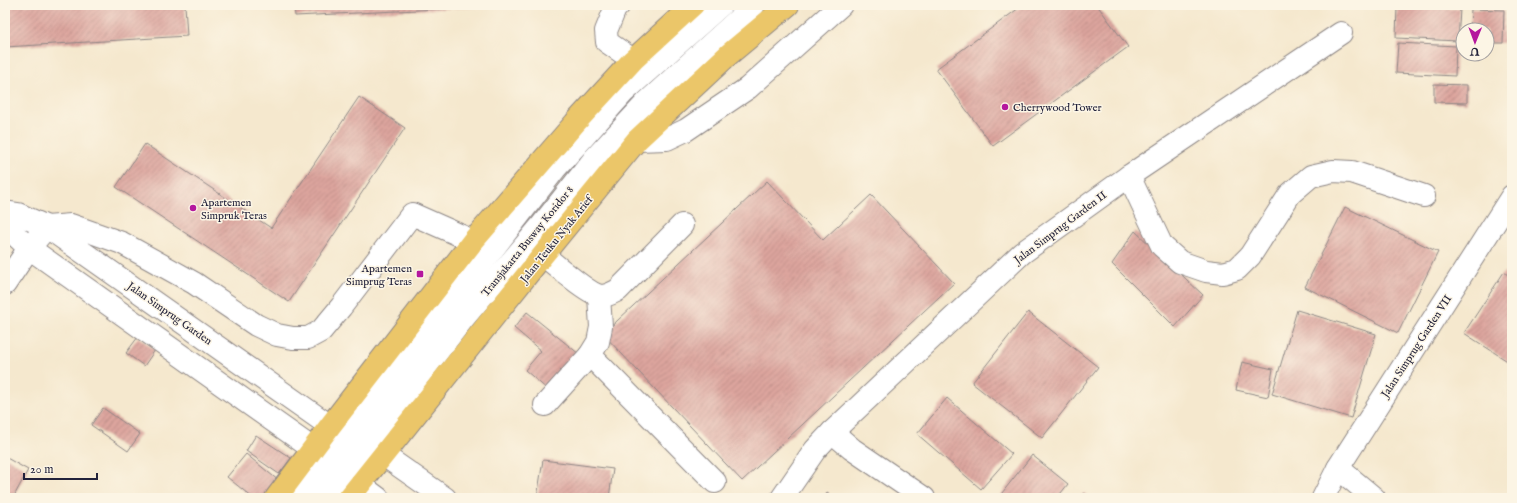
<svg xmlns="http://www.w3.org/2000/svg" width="1517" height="503" font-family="'IM FELL English',serif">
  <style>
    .building { fill: url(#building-hatch) }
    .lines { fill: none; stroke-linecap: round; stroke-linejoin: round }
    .minor-casing { stroke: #8c8584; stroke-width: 24 }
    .highway-casing { stroke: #8c8584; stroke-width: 24 }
    .minor { stroke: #fff; stroke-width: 22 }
    .highway { stroke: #ebc669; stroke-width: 22 }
    .poi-dot { fill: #b5179e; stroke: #fcf5e5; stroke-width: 1.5 }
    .labels { text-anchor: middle; stroke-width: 3; stroke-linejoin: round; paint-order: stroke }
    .poi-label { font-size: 11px; fill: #22223b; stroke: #fcf5e5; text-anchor: start }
    .street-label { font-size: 11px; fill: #22223b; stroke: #fcf5e5 }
  </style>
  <defs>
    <pattern id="building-hatch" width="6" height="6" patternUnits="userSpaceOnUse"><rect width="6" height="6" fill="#dda59e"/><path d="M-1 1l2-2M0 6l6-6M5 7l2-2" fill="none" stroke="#b38682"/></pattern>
  </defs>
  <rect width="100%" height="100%" fill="#fcf5e5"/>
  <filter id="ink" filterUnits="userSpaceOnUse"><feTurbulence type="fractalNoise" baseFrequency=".025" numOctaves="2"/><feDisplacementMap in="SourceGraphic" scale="8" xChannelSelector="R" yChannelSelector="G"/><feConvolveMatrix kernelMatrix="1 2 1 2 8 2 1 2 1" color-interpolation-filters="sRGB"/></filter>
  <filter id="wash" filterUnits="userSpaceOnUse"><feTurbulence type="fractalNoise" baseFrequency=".012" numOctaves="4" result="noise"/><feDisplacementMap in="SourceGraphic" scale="16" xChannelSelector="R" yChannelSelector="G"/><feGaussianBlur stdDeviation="0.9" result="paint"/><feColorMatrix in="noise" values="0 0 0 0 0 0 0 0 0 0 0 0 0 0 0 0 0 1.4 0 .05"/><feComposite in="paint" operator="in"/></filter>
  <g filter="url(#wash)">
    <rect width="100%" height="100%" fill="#f5e8ce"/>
    <g id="blocks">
      <g class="building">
        <path d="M5,5h180l2,31 -182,11z"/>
        <path d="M294,5h205v1l-204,10z"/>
        <path d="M1023,5h74l31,42 -135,99 -57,-77z"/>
        <path d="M1397,6l63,3 -2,32 -62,-3z"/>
        <path d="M1471,9l33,1 -1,33h-16v-13h-17z"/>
        <path d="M1398,43l58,3 -1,30 -59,-3z"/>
        <path d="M1434,84l33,1v18l-33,-1z"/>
        <path d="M359,97l46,31 -116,174 -173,-115 29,-43 126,84z"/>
        <path d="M767,181l56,59 48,-45 83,88 -212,198 -139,-147z"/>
        <path d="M1345,207l93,45 -40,81 -93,-46z"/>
        <path d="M1135,231l68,64 -28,32 -63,-63z"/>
        <path d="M1504,272l8,6v86l-48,-31z"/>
        <path d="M1297,310l79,24 -25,84 -79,-24z"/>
        <path d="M527,312l52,42 -31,36 -23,-20 16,-19 -27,-23z"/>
        <path d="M1028,312l70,55 -56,71 -70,-55z"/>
        <path d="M138,337l17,13 -11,16 -18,-13z"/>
        <path d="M1242,362l31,7 -5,28 -32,-7z"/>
        <path d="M947,398l65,56 -31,35 -64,-55z"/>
        <path d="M103,408l37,26 -12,17 -37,-26z"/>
        <path d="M256,435l35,23 -12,16 -33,-23z"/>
        <path d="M246,454l33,27 -15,17h-11l-26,-21z"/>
        <path d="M1032,455l36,29 -11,14h-59z"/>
        <path d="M5,457l23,13 -15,28h-8z"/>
        <path d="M543,460l70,9 -4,29h-72z"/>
        <path d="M827,493l8,5h-11z"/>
        <path d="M1084,493l6,5h-11z"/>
      </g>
    </g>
  </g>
  <g filter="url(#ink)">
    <use href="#blocks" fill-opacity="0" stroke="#8c8584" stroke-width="1"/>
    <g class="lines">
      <defs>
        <g id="minor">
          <path d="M619,5l-4,4 -9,22 1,11 26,18"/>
          <path d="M637,140l30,-1 19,-9 25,-17 37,-25 93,-83"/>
          <path d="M1129,176l33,70 18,16 26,9 17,2 14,-4 13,-13 40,-62 21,-18 22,-5 19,1 72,24"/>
          <path d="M5,212l13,2 29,13 283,199"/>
          <path d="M5,217l9,17 15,14 284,201"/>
          <path d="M543,255c10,8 47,40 58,41 7,0 11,-3 17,-6l64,-65"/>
          <path d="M5,284l24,-36 18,-21 24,-2 51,18 72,40 62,42 21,10 16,3h15l13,-7 20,-24 71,-93 61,27"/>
          <path d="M590,355l125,127"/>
          <path d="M545,405l45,-50 8,-13 3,-15 -2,-31"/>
          <path d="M832,432l20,17 72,49"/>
          <path d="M382,454l63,44"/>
          <path d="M1338,468l36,30"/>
          <path d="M359,484l19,14"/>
          <path d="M302,498l36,-49 217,-280 69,-77 97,-87"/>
          <path d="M324,498l139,-179 78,-93 53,-67 53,-57 107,-97"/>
          <path d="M782,498l33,-48 17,-18 190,-179 107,-77 212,-143"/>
          <path d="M1323,498l15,-30 174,-272"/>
        </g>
        <g id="highway">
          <path d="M276,498l54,-72 143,-185 102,-118 58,-63 60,-55"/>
          <path d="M349,498l194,-243 94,-115 91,-85 60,-50"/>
        </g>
      </defs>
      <use href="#minor" class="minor-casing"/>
      <use href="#highway" class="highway-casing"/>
      <use href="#minor" class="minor"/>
      <use href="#highway" class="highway"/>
    </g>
  </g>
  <g class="poi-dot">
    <circle cx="1005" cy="107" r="4"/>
    <circle cx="193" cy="208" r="4"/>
    <rect x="416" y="270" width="8" height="8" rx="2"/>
  </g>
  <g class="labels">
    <g class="poi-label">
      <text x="1013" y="111">Cherrywood Tower</text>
      <text x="201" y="206">Apartemen<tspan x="201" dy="13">Simpruk Teras</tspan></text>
      <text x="412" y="272" text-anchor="end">Apartemen<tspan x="412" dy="13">Simprug Teras</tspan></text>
    </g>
    <g class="street-label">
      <text transform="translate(1060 227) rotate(-37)" y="4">Jalan Simprug Garden II</text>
      <text transform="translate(556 239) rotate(-51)" y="4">Jalan Teuku Nyak Arief</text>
      <text transform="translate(527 241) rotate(-51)" y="4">Transjakarta Busway Koridor 8</text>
      <text transform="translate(170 313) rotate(35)" y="4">Jalan Simprug Garden</text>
      <text transform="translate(1416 346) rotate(-57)" y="4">Jalan Simprug Garden VII</text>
    </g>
  </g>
  <rect width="1517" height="503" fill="none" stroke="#fcf5e5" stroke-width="20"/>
  <g transform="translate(1475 42) rotate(181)"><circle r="19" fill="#fcf5e5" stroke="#a5a1a1"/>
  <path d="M0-3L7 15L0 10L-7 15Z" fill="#b5179e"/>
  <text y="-6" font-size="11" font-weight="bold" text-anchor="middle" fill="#22223b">U</text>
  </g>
  <path d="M24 473v6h73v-6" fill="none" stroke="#22223b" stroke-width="2"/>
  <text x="30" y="473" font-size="12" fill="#22223b" stroke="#fcf5e5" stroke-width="3" paint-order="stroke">20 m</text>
</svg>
